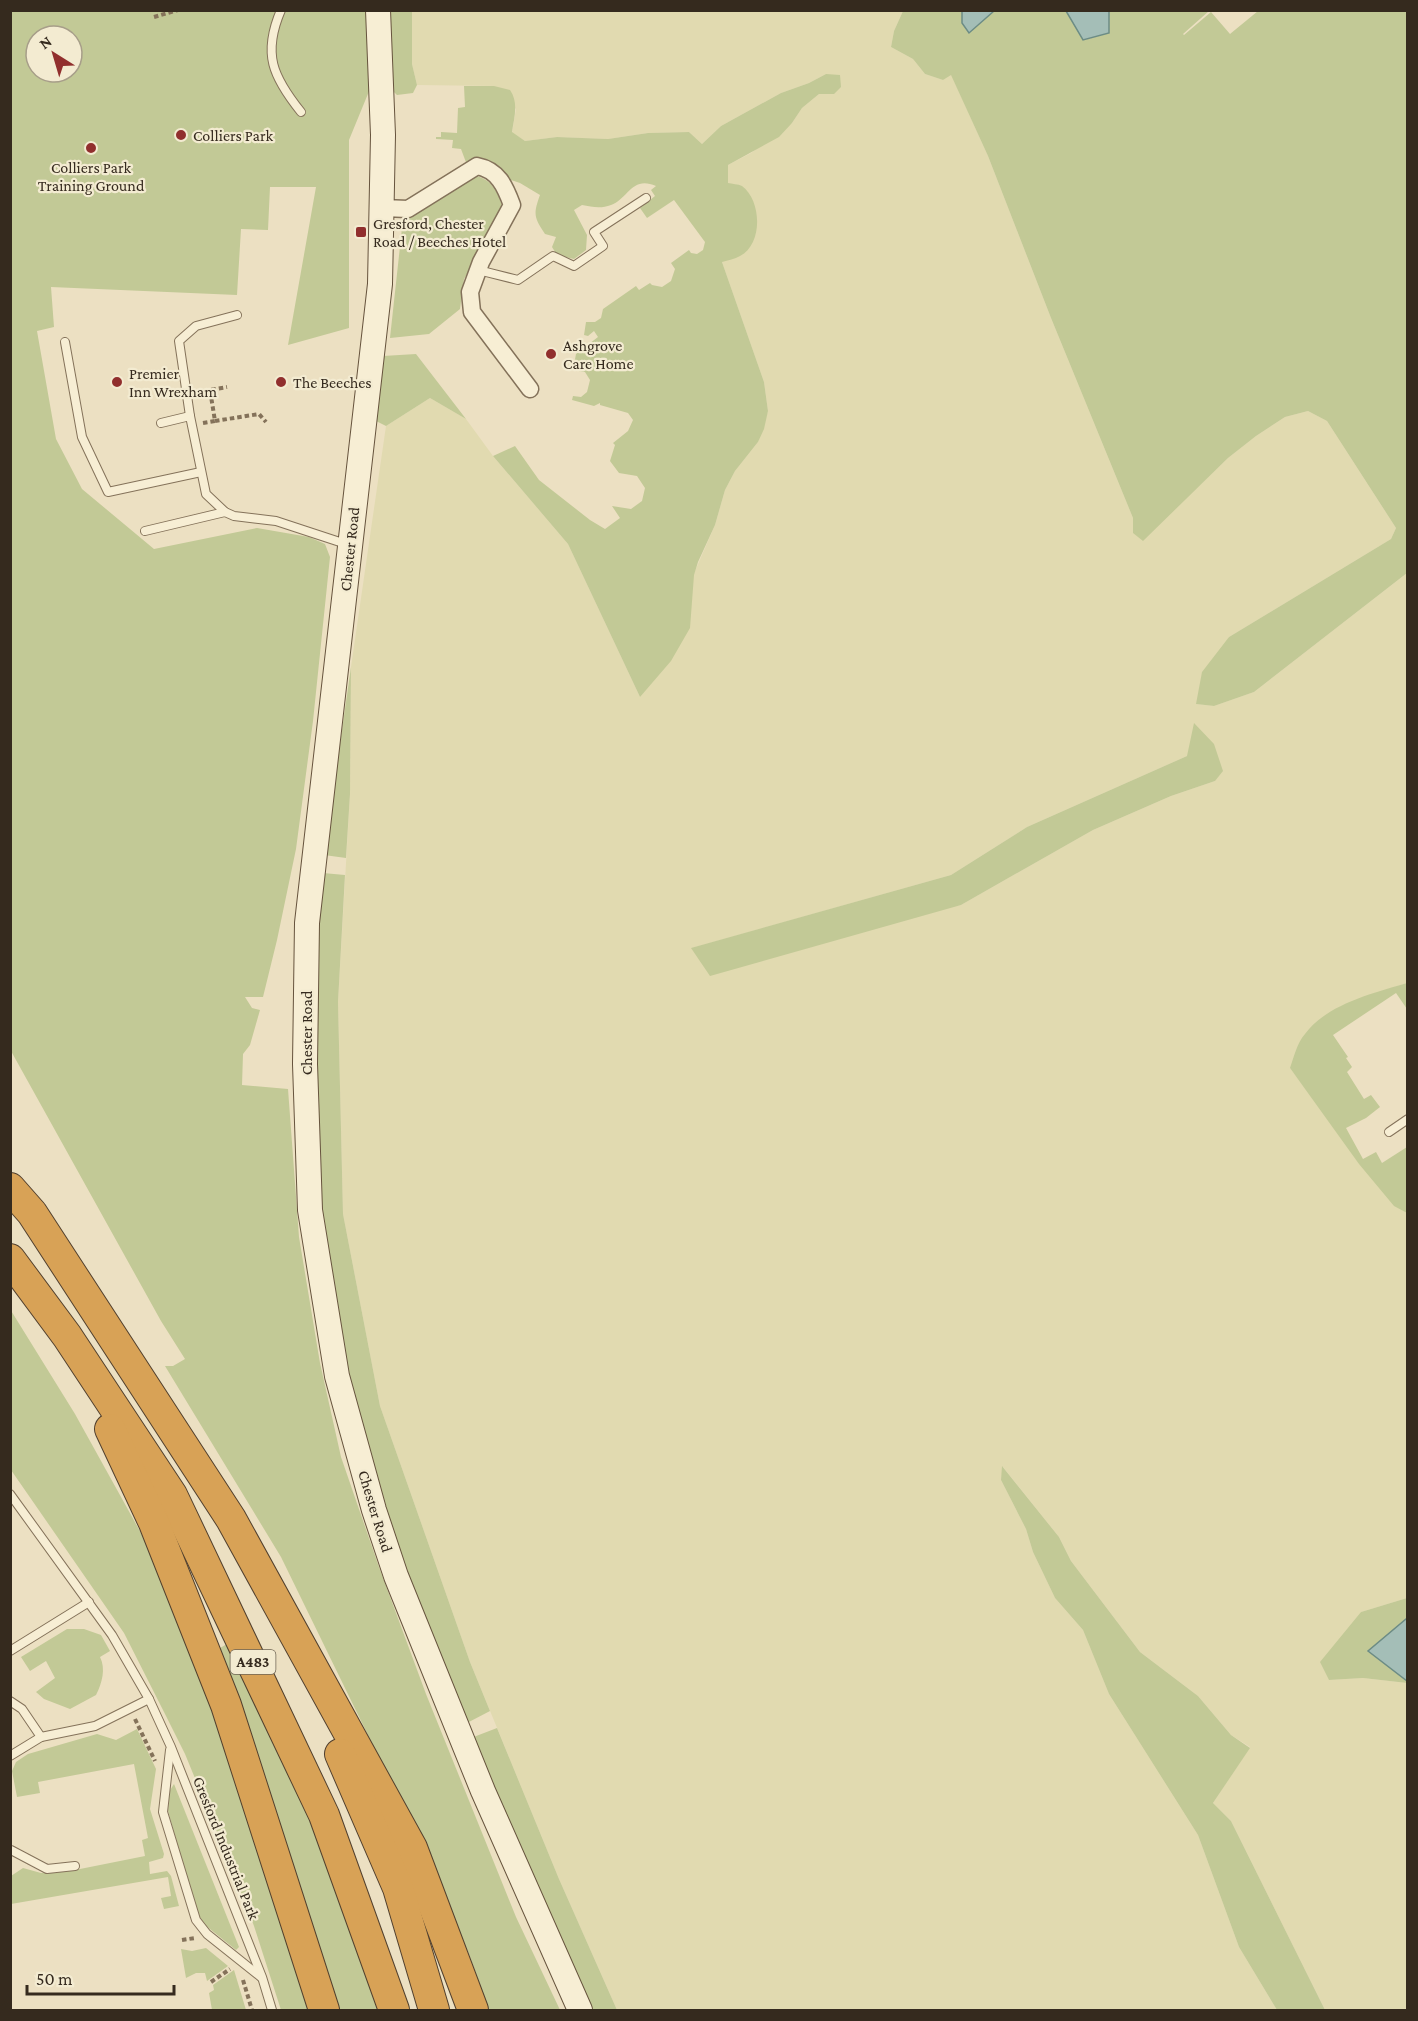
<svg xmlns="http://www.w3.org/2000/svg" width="1418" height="2021" font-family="'Crimson Pro',serif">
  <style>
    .farmland { fill: #e1dab0; fill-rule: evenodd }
    .green { fill: #c2c996; fill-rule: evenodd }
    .water { fill: #a4beb7; stroke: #6c8c85; stroke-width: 1.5 }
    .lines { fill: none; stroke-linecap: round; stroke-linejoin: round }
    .lane-casing { stroke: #84725a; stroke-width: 10 }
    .street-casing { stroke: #84725a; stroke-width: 19 }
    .secondary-casing { stroke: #66533d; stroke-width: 26 }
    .highway-casing { stroke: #52402e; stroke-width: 32 }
    .path { stroke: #84725a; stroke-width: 4; stroke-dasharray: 4.5 3; stroke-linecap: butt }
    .lane { stroke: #f7eed4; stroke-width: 8 }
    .street { stroke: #f7eed4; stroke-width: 16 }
    .secondary { stroke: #f7eed4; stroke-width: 24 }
    .highway { stroke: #d8a256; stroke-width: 30 }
    .poi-dot { fill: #912f2d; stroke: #f3ebd1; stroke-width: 2 }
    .labels { text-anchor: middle; stroke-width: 4.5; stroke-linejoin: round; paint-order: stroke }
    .shield { fill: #f3ebd1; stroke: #6e6454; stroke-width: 1.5 }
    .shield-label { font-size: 15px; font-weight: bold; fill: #352a1e }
    .poi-label { font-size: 16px; fill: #352a1e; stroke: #f3ebd1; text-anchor: start }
    .street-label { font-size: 16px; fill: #352a1e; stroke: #f3ebd1 }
  </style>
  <rect width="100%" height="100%" fill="#ece0c2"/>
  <path class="farmland" d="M412,11h491l-9,20 -3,16 22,12 12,15 18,6 8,-6 37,82 63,162 82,200v15l67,-48 28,-27 28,-22 29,-19 23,-6 19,10 69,107 -5,11 -162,98 -33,67 18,2 40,-14 153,-119v410l-22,7 -95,78 104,137 13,8v385l-46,14 -32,68 34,-2 44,5v327h-82l-94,-189 -18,-18 37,-56 -19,-12 -33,-39 -58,-44 -69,-91 -12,-24 -56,-70 -2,13 25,49 7,23 22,46 28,32 26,64 89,141 41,112 38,63h-660l-58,-131 -89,-217 -90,-256 -37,-192 -5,-212 12,-208 1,-127 35,-241 44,-28 36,21 27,37 75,88 72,153 75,-172 10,-35 10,-19 23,-29 10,-31 -4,-29 -42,-120 6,-97 23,-12 41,-30 10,-15 17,-14 7,-20 -17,9 -28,10 -60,33 -19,18 -13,-12 -41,1 -40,6 -51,-2 -32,4 -13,-8 4,-24 -22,-23 -77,-1 -5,-21zM1187,756l28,25 -44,15 -78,34 -132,75 -269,43 259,-73 76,-48z"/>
  <g class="green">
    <path d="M10,11h357l5,73 -23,56v188l-61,17 28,-158h-46l-2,43 -27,-1 -4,66 -186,-8 3,40 -17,4 19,108 26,50 72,60 103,-21 52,9 16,7 5,13 -17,164 -17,128 -19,91 -14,57h-18l7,11 8,2 -10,35 -7,9 -1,31 46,4 11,148 21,126 21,94 38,110 47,127 90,223 44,93h-71l-20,-56 -63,-141 -125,-256 -116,-191h8l12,-7 -24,-38 -150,-270zM36,36h36v36h-36z"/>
    <path d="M385,11h27v53l5,21 -4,8 -16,2 -7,-7z"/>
    <path d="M903,11h59v12l7,9 25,-21h72l18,29 25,-7v-22h100l-26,23 1,1 27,-23 19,22 28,-23h149v562l-153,119 -40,14 -18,-2 6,-32 27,-35 162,-98 5,-11 -69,-107 -19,-10 -23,6 -29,19 -28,22 -85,83 -10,-8v-15l-82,-200 -63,-162 -37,-81 -8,5 -18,-6 -12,-15 -22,-12 3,-16z"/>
    <path d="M826,74l14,1 1,12 -7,7h-15l-17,14 -10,15 -13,14 -51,28v18c4,1 10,1 14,3 20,15 21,58 -2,70 -5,3 -12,4 -18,6l42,120 4,29 -4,18 -6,13 -23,29 -10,19 -10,35 -17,37 -4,13 -4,53 -19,33 -31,36 -72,-153 -75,-88 22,-10 24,34 51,40 15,9 15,-11 -8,-12 19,3 11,-8 3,-13 -8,-12 -18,-3 -9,-12 5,-16 -2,-2 15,-12 5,-11 -5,-7 -28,-8v-2l-6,3 -22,-6 1,-4 8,1 6,-5 3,-12 -5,-8 -12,-2 3,-16 22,-17 -4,-6 -6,5 -4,-1 2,-13h9l6,-4 2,-9 33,-23 3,4 11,-7 2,2 10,2 9,-6 4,-12 -4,-6 18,-13 2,3 6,1 6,-4 2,-8 -31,-42 -27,18 -7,-10 15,-12 -4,-6 5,-4c-24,-11 -28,13 -45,19 -10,4 -19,2 -29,0l-8,5 13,25 -1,15 -12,9 -17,-4 -5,-8 4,-10 -11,-3c-11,-16 -12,-20 -5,-39l-20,-12 -53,-18 -6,-16 -9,-1 1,-8 -17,-1v-2h5v-5l16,1 1,-25 7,-1 -1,-21h30l16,4c9,13 4,28 2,42l13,9 32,-4 51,2 40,-6 41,-1 13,12 19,-18 60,-33 28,-10z"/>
    <path d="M477,176c18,6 21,18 27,35l-40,68 -4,30 -31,25 -39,4 13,-119c26,-10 48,-40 74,-43z"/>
    <path d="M416,354l50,65 -36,-21 -44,28 -10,-5 7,-65z"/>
    <path d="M351,667l-1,127 -4,64 -22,-3z"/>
    <path d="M1194,723l20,21 9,27 -8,10 -44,15 -78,34 -132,75 -251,71 -19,-28 260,-73 76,-48 160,-71z"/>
    <path d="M323,873l22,2 -7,127 5,212 37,192 90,256 20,49 -23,12c-55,-131 -105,-266 -130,-406 -17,-100 -24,-203 -24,-304 0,-46 6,-94 10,-140z"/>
    <path d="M1407,983v26l-11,-16 -63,42 15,22 -2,1 6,9 -5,5 17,27 7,-4 9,12 -14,11 -20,10 17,31 13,-7 6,11 25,-16v66l-13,-7 -35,-42 -69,-96c4,-11 7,-25 15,-34 22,-30 69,-41 102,-51z"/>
    <path d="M10,1309l65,105 66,119 73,170 94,307h-27l-27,-84 -25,-65 -44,-107 -21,-42 -40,-79 -113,-163z"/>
    <path d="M1002,1466l57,71 12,24 69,91 58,44 33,39 19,13 -37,55 18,18 94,189h-48l-38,-63 -41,-112 -89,-141 -26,-64 -28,-32 -22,-46 -7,-23 -25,-49z"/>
    <path d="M1407,1598v21l-39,32 39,30v2l-44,-5 -34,2 -9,-18 41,-50z"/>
    <path d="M67,1629h17l17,6 9,16 -10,6c6,12 2,26 -4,38l-26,14 -26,-10 -8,-7 19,-14 -9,-17 -16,10 -9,-14z"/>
    <path d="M232,1641l61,122 93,247h-47l-48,-146 -76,-213z"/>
    <path d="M497,1728l62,151 58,131h-29l-117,-272z"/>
    <path d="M137,1729l19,40 -6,40 14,45 -1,4 -14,4 1,12 17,-3 4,5 8,30 -15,3 -3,-11 10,-2 -3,-19 -157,27v-28l12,-8 18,5 39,-4 65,-13 -3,-16 6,-2 -14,-74 -96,18 2,11 -23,4 -5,-26 4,-9 12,-8 69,-20 19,6z"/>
    <path d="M174,1784l65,163 -3,3 -31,-25 -8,-12 -29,-102 1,-19z"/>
    <path d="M206,1948l22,18 -21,15 -2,-8h-9l-10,5 -5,-29 11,2z"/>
    <path d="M234,1970l12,40h-34l-3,-17 5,-3 -1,-5z"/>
  </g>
  <g class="water">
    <path d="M962,11v-1l32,1 -25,22 -7,-10z"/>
    <path d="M1066,11h43v22l-26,7z"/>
    <path d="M1406,1619h1v62l-39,-30z"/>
  </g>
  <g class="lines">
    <defs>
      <g id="lane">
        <path d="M281,10c-19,44 -8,67 20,102"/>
        <path d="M478,270l40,10 35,-24 21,10 29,-20 -9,-14 52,-34"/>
        <path d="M237,315l-41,11 -17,15 11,75 16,78 19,18 9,4 42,5 73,24"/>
        <path d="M65,342l17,95 26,55 93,-20"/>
        <path d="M161,423l29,-7"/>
        <path d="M145,531l80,-19"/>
        <path d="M1389,1132l19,-13"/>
        <path d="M10,1494l102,141 37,64 -54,27 -54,11 -31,19"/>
        <path d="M10,1651l79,-49"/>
        <path d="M149,1699l22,48 91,230 10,33"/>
        <path d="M10,1701l12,8 19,28"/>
        <path d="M170,1750l-7,62 33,108 11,14 54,43"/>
        <path d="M11,1850l36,19 28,-3"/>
      </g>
      <path id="street" d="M383,208l25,1 69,-43c21,4 28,20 35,39l-31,57 -11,30 2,20 58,77"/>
      <path id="secondary" d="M378,10l5,125 -3,149 -73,639 -2,141 5,146 27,166 37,134 22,66 87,215 97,219"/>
      <g id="highway">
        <path d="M10,1188l22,25 199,306 181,329 61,162"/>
        <path d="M10,1259l57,77 105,159 152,320 70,195"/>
        <path d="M110,1429l44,94 72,182 98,305"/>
        <path d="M340,1754l58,134 36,122"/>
      </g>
    </defs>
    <use href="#lane" class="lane-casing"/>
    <use href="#street" class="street-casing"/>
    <use href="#secondary" class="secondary-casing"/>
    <use href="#highway" class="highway-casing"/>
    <g class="path">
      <path d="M154,17l24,-7"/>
      <path d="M215,421l44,-7 7,8"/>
      <path d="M203,423l12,-2 -5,-31 17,-3"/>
      <path d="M135,1719l20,42"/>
      <path d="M182,1940l13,-2"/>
      <path d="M243,1980l9,30"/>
      <path d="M211,1982l19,-13"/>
    </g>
    <use href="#lane" class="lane"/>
    <use href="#street" class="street"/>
    <use href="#secondary" class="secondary"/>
    <use href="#highway" class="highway"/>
  </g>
  <g class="poi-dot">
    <circle cx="181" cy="135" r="6"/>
    <circle cx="91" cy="148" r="6"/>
    <rect x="355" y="226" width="12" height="12" rx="3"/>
    <circle cx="551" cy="354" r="6"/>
    <circle cx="117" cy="382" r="6"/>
    <circle cx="281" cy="382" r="6"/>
  </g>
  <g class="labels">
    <rect class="shield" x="230.5" y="1650" width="45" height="24" rx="4.5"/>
    <g class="shield-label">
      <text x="253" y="1667">A483</text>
    </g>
    <g class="poi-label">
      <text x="193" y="141">Colliers Park</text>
      <text x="91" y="173" text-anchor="middle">Colliers Park<tspan x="91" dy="18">Training Ground</tspan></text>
      <text x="373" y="229">Gresford, Chester<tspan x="373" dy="18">Road / Beeches Hotel</tspan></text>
      <text x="563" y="351">Ashgrove<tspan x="563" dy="18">Care Home</tspan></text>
      <text x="129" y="379">Premier<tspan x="129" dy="18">Inn Wrexham</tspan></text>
      <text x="293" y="388">The Beeches</text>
    </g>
    <g class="street-label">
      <text transform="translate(349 549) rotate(-84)" y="6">Chester Road</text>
      <text transform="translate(306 1033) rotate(-90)" y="6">Chester Road</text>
      <text transform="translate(376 1511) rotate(73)" y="6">Chester Road</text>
      <text transform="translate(227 1848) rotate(68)" y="6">Gresford Industrial Park</text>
    </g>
  </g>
  <rect width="1418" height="2021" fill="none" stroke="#352a1e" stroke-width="24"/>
  <g transform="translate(54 54) rotate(323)"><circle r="28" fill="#f3ebd1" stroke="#a79e89" stroke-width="1.5"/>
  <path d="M0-4.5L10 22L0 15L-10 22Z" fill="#912f2d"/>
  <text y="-9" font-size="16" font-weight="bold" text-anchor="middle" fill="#352a1e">N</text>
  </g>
  <path d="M27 1985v9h147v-9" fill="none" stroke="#352a1e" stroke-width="3"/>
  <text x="36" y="1985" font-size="18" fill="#352a1e" stroke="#f3ebd1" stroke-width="4.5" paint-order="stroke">50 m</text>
</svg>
